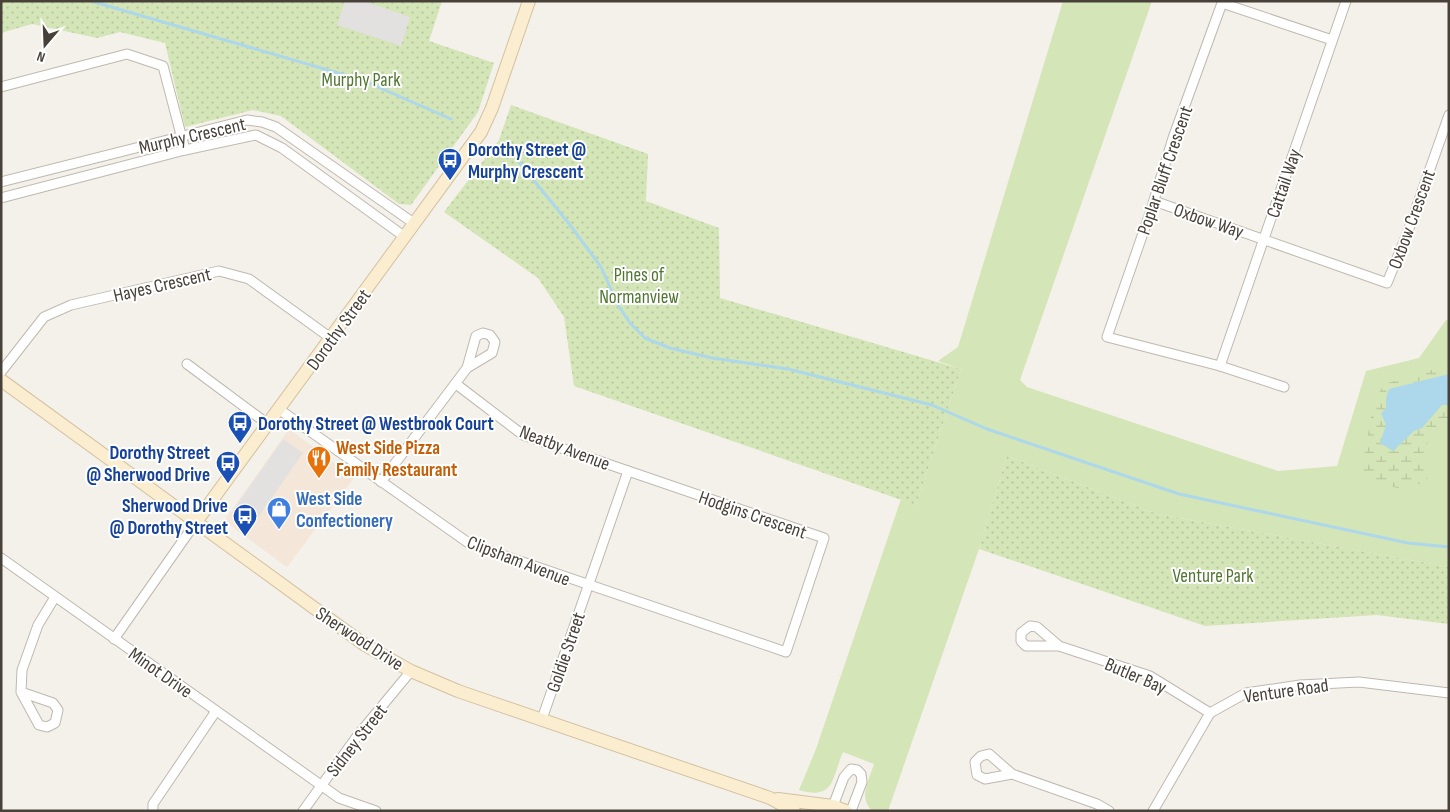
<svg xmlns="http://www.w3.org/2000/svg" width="1450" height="812" font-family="'Sofia Sans Condensed',sans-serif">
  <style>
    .commercial { fill: #f4e6d8 }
    .grass { fill: #d4e5b7 }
    .wetland { fill: url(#wetland-marsh) }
    .park { fill: url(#park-dots) }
    .parking { fill: #e3e1df }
    .water { fill: #add7eb }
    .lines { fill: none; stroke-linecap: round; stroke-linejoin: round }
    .stream { stroke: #add7eb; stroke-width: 3 }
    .street-casing { stroke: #bfb8ae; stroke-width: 11 }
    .secondary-casing { stroke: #d3c2a0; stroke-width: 14 }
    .street { stroke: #fff; stroke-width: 9 }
    .secondary { stroke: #fbedcf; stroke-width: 12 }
    .labels { text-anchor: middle; stroke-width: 4; stroke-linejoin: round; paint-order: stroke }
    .park-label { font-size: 19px; fill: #507630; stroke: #fff }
    .street-label { font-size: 19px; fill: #484139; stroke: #fff }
    .transit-label { font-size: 19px; font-weight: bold; fill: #164399; stroke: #fff; text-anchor: start }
    .food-label { font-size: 19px; font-weight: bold; fill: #c56008; stroke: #fff; text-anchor: start }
    .shop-label { font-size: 19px; font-weight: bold; fill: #366cbe; stroke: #fff; text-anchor: start }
  </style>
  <defs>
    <pattern id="wetland-marsh" width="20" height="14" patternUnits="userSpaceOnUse" patternTransform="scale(1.25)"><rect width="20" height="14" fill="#d4e5b7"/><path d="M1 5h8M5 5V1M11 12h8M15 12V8" fill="none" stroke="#b8c69e"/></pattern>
    <pattern id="park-dots" width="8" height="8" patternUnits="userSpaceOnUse" patternTransform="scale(1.25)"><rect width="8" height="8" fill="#d4e5b7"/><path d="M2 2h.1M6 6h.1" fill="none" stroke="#b8c69e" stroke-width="1.8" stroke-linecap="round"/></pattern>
  </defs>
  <rect width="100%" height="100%" fill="#f4f1eb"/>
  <path class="commercial" d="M289,429l65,49 -67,89 -63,-46z"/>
  <path class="grass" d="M1063,1h89l-132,379 7,7 251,84 59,-5 29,-95 53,-13 27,-38 3,1v246l-292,-53 -150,-58 -28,93 -91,262h-16c-14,-14 -3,-30 2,-47l-31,-12c-11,25 -8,49 -44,38l17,-41 85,-250 15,6 45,-136 -23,-8 20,-14z"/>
  <path class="wetland" d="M1449,365v9l-60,15c-7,21 -1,42 4,62l21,-20 8,-3 20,-24 7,1v21c-12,5 -24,14 -25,29 0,8 5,14 4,23 -21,19 -47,8 -66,-7l11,-67 11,-20z"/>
  <g class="park">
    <path d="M1,1h441l-13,40 65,22 -16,49 -67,93 -12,-1 -118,-88 -28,-6 -68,17 -20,-84 -45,-11 -23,6 -65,-14 -31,9z"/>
    <path d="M511,105l137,49 -2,47 73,27 1,70 241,71 -45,136 -342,-119 -10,-69 -26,-39 -94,-66 55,-72z"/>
    <path d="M1007,456l150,58 292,53v57l-72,-9 -172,11 -226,-77z"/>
  </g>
  <g class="parking">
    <path d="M345,1h19l46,16 -9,29 -64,-21z"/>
    <path d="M283,439l20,14 -49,70 -20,-14z"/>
  </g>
  <path class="water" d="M1449,374v31h-7l-20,23 -8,3 -21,20 -13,-8 6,-18 -5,-12 5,-4v-11l3,-9z"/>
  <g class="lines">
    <g class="stream">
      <path d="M91,1l271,79 89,39"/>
      <path d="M511,152l59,73 31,42 17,38 12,18 15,15 25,10 42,10 76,11 144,36 55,24 192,65 229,49 41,4"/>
    </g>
    <defs>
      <g id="street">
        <path d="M1,87l126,-33 36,12 22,84"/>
        <path d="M1,182l246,-62 15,2 14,5 139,97"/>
        <path d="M1,198l184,-48 71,-15 26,13 123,89"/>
        <path d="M1154,201l233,82 20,-49 42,-119"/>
        <path d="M187,364l82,61"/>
        <path d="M1220,366l126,-365"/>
        <path d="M1,372l43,-55 27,-12 148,-34 30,8 83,60"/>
        <path d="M1284,387l-64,-21 -113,-29 43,-124 23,-75 49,-135 110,37"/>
        <path d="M280,410l190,134 316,108 38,-114 -301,-103 -67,-51"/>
        <path d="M381,482l86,-114 25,-15 3,-11 -5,-7 -7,-2 -7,3 -9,32"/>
        <path d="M1,558l338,240 37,13"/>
        <path d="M114,639l82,-117"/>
        <path d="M1059,646l-22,-19 -7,-1 -9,7v8l5,5h33l91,30 60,37"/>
        <path d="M21,692l32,11 5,7 -3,13 -8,4 -8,-2 -18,-33 1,-22 16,-45 17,-28"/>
        <path d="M542,719l86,-248"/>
        <path d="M1012,774l-27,5 -8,-4 -2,-13 6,-6 8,-2 23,20 85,30 12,7"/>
        <path d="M833,806l11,-29 7,-8 6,1 4,4 1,8 -11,29"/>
        <path d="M153,811v-7l63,-93"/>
        <path d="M303,811l55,-76 53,-64"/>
        <path d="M1153,811l57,-98 36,-20 54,-8 59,-3 90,11"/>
      </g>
      <g id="secondary">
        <path d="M1,380l364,265 46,26 47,20 312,107 24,13"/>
        <path d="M196,522l285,-390 11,-24 37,-107"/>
        <path d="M778,799l55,7 13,5"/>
      </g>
    </defs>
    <use href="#street" class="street-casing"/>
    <use href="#secondary" class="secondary-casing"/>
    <use href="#street" class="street"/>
    <use href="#secondary" class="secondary"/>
  </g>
  <defs>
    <symbol id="bus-pin" viewBox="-11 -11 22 30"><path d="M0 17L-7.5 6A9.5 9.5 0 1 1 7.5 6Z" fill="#1a4fb4" stroke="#fff"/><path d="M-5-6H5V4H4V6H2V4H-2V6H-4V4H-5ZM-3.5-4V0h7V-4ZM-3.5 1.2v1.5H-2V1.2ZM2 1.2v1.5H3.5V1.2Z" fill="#fff"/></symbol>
    <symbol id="restaurant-pin" viewBox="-11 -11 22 30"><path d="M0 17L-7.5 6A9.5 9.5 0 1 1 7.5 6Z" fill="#e8710a" stroke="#fff"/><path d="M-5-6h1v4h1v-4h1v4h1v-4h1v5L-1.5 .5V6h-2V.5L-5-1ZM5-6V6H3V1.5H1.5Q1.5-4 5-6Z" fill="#fff"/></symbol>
    <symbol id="shop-pin" viewBox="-11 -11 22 30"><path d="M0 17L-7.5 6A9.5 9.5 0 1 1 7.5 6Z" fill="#3f7fe0" stroke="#fff"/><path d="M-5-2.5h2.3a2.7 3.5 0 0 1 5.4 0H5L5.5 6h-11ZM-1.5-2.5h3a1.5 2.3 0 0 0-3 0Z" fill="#fff"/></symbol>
  </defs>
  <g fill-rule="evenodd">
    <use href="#bus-pin" x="436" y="146" width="28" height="38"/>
    <use href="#bus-pin" x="226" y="409" width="28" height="38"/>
    <use href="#restaurant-pin" x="305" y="444" width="28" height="38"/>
    <use href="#bus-pin" x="214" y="449" width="28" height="38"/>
    <use href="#shop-pin" x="265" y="495" width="28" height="38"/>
    <use href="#bus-pin" x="231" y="502" width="28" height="38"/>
  </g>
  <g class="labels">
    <g class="park-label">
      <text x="361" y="86">Murphy Park</text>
      <text x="639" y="281">Pines of<tspan x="639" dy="22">Normanview</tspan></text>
      <text x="1213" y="582">Venture Park</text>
    </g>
    <g class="street-label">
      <text transform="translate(192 135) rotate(-13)" y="7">Murphy Crescent</text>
      <text transform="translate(1164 170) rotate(-71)" y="7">Poplar Bluff Crescent</text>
      <text transform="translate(1283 183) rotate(-71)" y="7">Cattail Way</text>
      <text transform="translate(1411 219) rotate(-70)" y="7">Oxbow Crescent</text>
      <text transform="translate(1209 220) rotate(19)" y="7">Oxbow Way</text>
      <text transform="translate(162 284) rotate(-13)" y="7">Hayes Crescent</text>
      <text transform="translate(338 329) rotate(-54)" y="7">Dorothy Street</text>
      <text transform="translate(565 447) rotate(21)" y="7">Neatby Avenue</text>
      <text transform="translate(753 514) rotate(19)" y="7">Hodgins Crescent</text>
      <text transform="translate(519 560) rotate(21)" y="7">Clipsham Avenue</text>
      <text transform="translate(360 638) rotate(33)" y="7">Sherwood Drive</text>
      <text transform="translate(565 652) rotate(-71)" y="7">Goldie Street</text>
      <text transform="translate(161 672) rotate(35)" y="7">Minot Drive</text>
      <text transform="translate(1136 675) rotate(23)" y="7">Butler Bay</text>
      <text transform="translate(1286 690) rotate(-8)" y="7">Venture Road</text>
      <text transform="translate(356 740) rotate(-52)" y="7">Sidney Street</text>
    </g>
    <g class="transit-label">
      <text x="468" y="156">Dorothy Street @<tspan x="468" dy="22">Murphy Crescent</tspan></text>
      <text x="258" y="430">Dorothy Street @ Westbrook Court</text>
      <text x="210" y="459" text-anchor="end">Dorothy Street<tspan x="210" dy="22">@ Sherwood Drive</tspan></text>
      <text x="228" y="512" text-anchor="end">Sherwood Drive<tspan x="228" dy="22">@ Dorothy Street</tspan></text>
    </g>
    <g class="food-label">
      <text x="336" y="454">West Side Pizza<tspan x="336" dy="22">Family Restaurant</tspan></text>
    </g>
    <g class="shop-label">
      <text x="296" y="505">West Side<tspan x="296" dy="22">Confectionery</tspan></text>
    </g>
  </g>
  <rect width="1450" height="812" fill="none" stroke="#484139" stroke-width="5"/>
  <g transform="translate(45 45) rotate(199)" stroke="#ffffff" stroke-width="4" paint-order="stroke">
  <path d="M0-4L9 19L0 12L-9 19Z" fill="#484139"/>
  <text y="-8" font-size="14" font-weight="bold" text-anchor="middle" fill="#484139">N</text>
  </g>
</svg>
